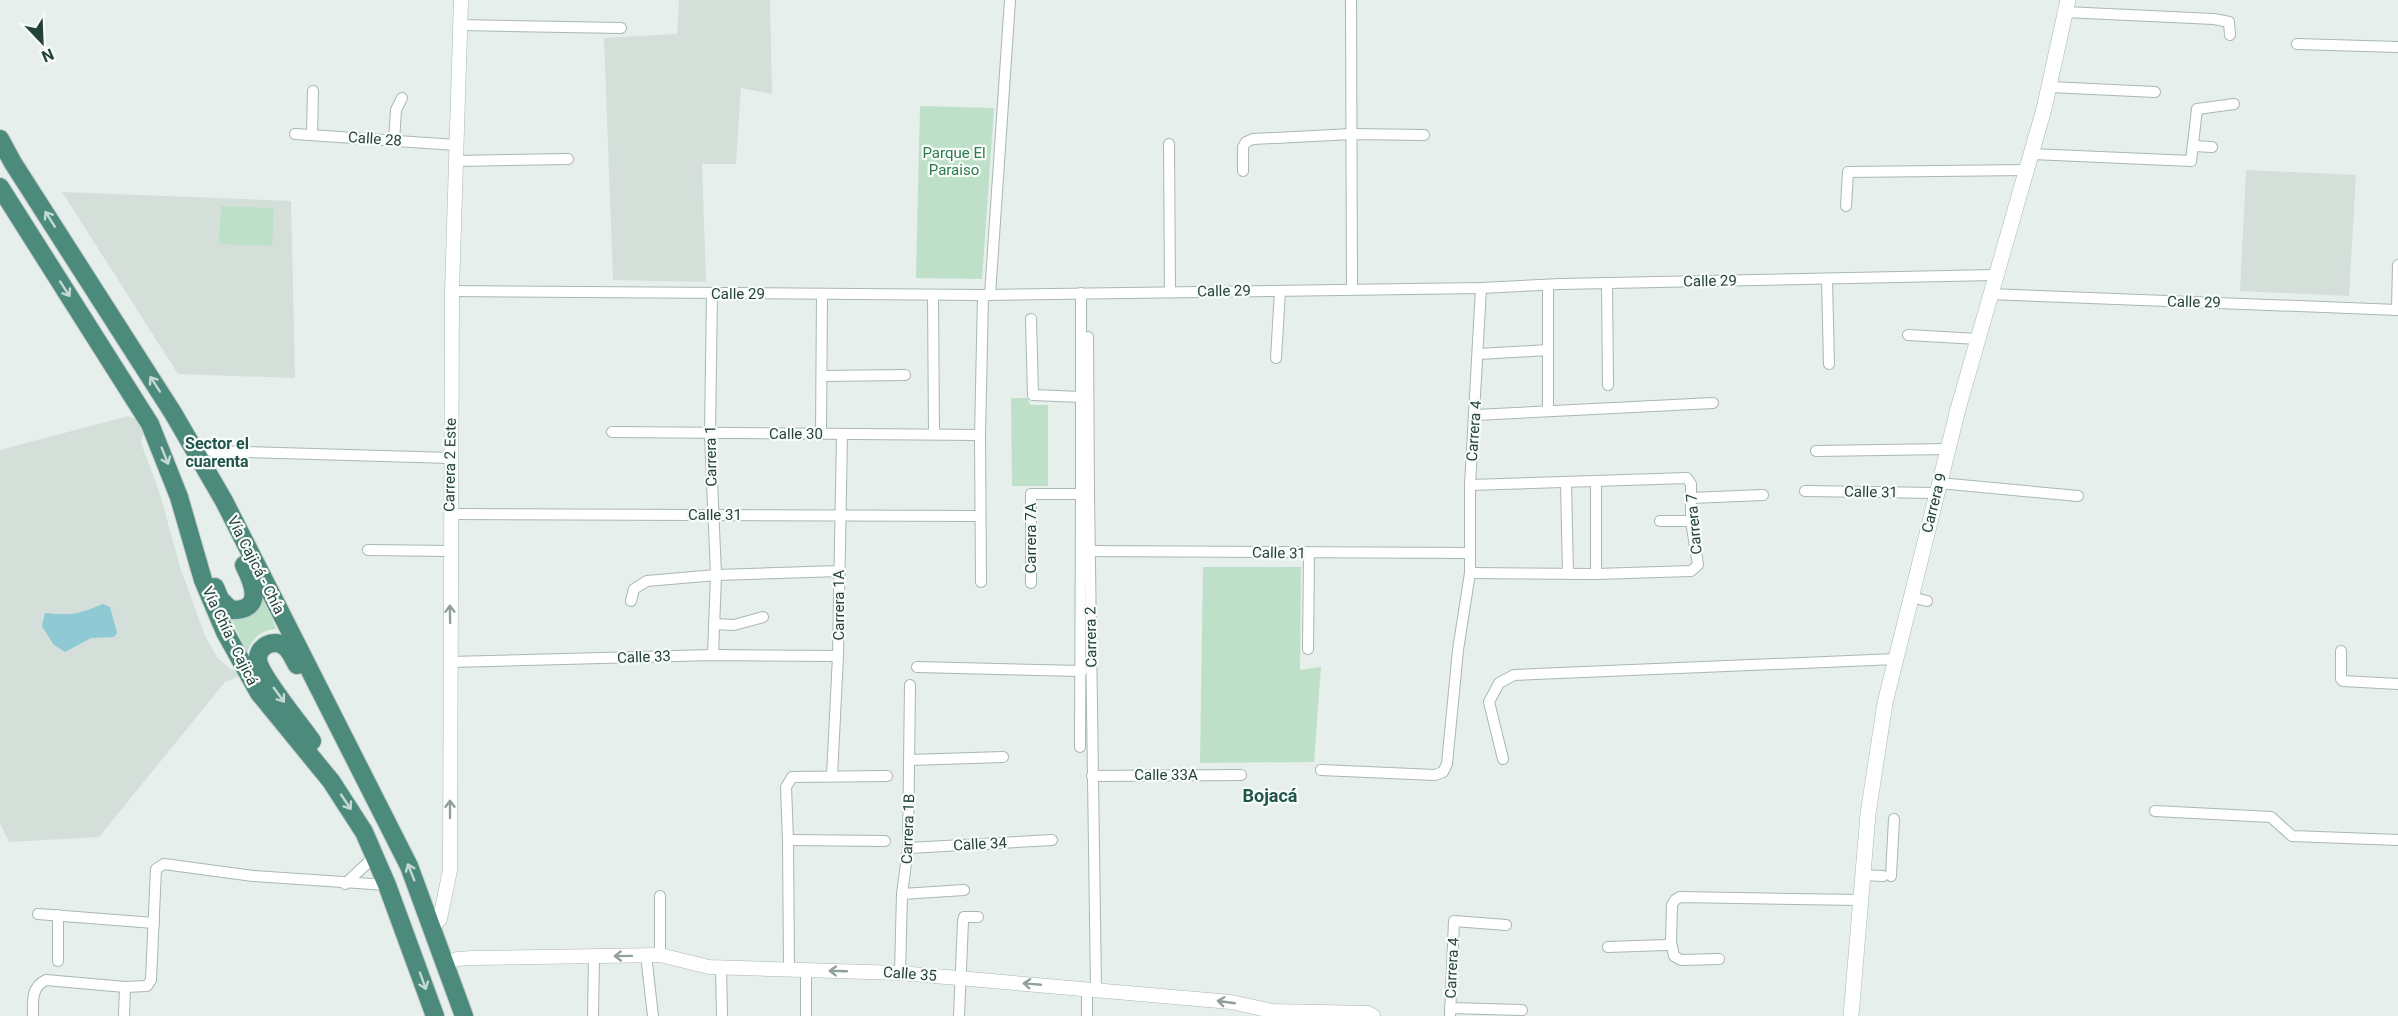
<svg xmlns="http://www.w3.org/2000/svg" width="2398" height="1016" font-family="Roboto,sans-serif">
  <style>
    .built { fill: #d4dfda }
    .green { fill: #bfe0c8 }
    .water { fill: #8ec9d4 }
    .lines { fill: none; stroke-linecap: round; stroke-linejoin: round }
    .minor-casing { stroke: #a8b8b2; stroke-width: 12 }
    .tertiary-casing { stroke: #a8b8b2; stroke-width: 15 }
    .secondary-casing { stroke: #a4bbb3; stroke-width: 16 }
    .trunk-casing { stroke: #c2cac8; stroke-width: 20 }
    .minor { stroke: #fff; stroke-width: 10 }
    .tertiary { stroke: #fff; stroke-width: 14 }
    .secondary { stroke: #fff; stroke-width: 15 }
    .trunk { stroke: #4c8a7c; stroke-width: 18 }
    .oneway { stroke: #c4d9d4 }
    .oneway2 { stroke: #92a09c }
    .labels { text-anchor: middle; stroke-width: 4.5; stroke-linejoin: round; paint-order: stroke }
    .street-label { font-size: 15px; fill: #24423a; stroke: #f7fbf9 }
    .park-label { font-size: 15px; fill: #2d7a4b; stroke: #f7fbf9 }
    .neighbourhood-label { font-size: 16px; font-weight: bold; fill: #1f5548; stroke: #f7fbf9 }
    .quarter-label { font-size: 18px; font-weight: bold; fill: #1f5548; stroke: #f7fbf9 }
  </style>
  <rect width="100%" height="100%" fill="#e6efeb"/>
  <g class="built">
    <path d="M679,0h91l2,94 -31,-6 -5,76h-34l4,118 -93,-2 -9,-242 73,-4z"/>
    <path d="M2246,170l110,5 -7,121 -109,-5z"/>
    <path d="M62,192l229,9 4,177 -117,-4z"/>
    <path d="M128,416l22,8 -8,12 -1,7 19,51 20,73 25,69 12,21 13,12 16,4 -21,9 -126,155 -90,5 -9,-19v-373z"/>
  </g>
  <g class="green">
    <path d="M920,106l74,2 -12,171 -66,-1z"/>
    <path d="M221,206l53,2 -2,38 -53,-2z"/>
    <path d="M1011,398h17l2,7h18v81h-36z"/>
    <path d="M1203,567h98l-1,103 21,-3 -7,95 -114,1z"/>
    <path d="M264,598l12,31c-16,2 -23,8 -29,23l-16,-33c16,1 25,-7 33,-21z"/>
  </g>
  <path class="water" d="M103,604l7,3 7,26 -3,4 -23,1 -26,14 -12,-8 -11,-18 3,-13c28,3 33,1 58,-9z"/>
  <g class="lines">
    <defs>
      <g id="minor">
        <path d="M1351,0l1,289"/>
        <path d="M2065,12l149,7 15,3 1,13"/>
        <path d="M460,25l161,3"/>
        <path d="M2297,44l101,3"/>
        <path d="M2050,87l105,5"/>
        <path d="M295,134l161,11"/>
        <path d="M312,135l1,-44"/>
        <path d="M394,141l2,-31 6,-12"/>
        <path d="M1169,144l1,148"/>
        <path d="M2194,146l18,1"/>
        <path d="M2032,154l159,7 6,-52 37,-5"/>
        <path d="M456,161l112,-2"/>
        <path d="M1243,171v-24l3,-5 7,-3 99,-5 72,1"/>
        <path d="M1846,206l2,-34 179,-2"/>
        <path d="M1827,279l2,85"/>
        <path d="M1607,283l1,102"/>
        <path d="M1548,285v126"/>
        <path d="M452,291l531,4 498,-7 79,-4 435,-9"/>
        <path d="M712,293l-2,140 6,142 -3,80"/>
        <path d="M1081,293v201l8,1 7,494"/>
        <path d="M1989,294l409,16"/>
        <path d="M933,295l1,139"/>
        <path d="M990,295l20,-295"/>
        <path d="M2397,310l1,-45"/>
        <path d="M1031,319l2,76 48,2"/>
        <path d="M1908,335l70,4"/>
        <path d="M1088,337l1,158"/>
        <path d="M1479,354l69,-4"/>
        <path d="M1276,358l4,-67"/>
        <path d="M822,376l83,-1"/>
        <path d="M1475,415l238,-12"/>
        <path d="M612,432l368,3"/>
        <path d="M821,434l1,-140"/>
        <path d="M194,448l19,3 238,7"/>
        <path d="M1816,451l132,-2"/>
        <path d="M1566,482l2,92"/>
        <path d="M1939,483l139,13"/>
        <path d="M1805,491l132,2"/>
        <path d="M1691,498l72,-3"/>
        <path d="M450,514l530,2"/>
        <path d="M1660,521h31"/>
        <path d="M368,550l82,1"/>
        <path d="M1084,551l386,2"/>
        <path d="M1470,573l126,1 95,-3 7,-6 -7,-44v-37l-4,-6 -217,7"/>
        <path d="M1596,574v-93"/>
        <path d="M981,582l-1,-147 3,-140"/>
        <path d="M1031,583v-89h50l-1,253"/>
        <path d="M1911,597l16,4"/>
        <path d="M631,601l3,-12 13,-8 69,-6 123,-4"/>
        <path d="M714,624l20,1 29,-8"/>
        <path d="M1308,649l1,-96"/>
        <path d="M2341,651v28l2,2 55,3"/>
        <path d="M450,662l263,-7 125,1"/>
        <path d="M917,667l165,4"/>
        <path d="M1503,759l-14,-57 10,-19 15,-8 382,-16"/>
        <path d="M910,760l93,-3"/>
        <path d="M1321,770l114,5 8,-3 4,-8 11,-114 12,-77v-88l11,-197"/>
        <path d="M832,776l6,-120 4,-222"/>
        <path d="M1092,776l149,-1"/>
        <path d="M2155,811l116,6 21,19 106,4"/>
        <path d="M788,840l97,1"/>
        <path d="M908,848l144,-8"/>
        <path d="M1861,875l22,1"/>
        <path d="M1891,876l3,-57"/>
        <path d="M345,884l30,-28"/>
        <path d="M902,894l62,-4"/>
        <path d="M38,914l116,9"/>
        <path d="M1608,947l58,-2 5,-3"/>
        <path d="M646,955l7,61"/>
        <path d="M660,955v-59"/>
        <path d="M1719,959l-38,1 -7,-4 -3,-14 1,-37 3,-5 5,-3 180,3"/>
        <path d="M58,961v-46"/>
        <path d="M721,967l1,49"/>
        <path d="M789,969l-1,-129 -2,-53 6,-10 95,-1"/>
        <path d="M806,970v46"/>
        <path d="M900,973l2,-79 6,-46 2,-163"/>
        <path d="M1087,988v28"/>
        <path d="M1450,1008l72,2"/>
        <path d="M33,1016c0,-15 -2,-29 13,-36l79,7 22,-1 4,-6 5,-111 8,-5 89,12 134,9"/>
        <path d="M124,1016l1,-29"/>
        <path d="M593,1016l1,-60"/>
        <path d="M959,1016l4,-95 1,-4h14"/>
        <path d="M1450,1016l4,-95 52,4"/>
      </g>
      <g id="tertiary">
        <path d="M433,927l7,-8 10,-49 2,-579 9,-291"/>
        <path d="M446,963l11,-4 15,-1 188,-3 49,12 191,6 331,29 41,9 96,2 5,3"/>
      </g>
      <path id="secondary" d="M1851,1016l17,-202 17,-111 73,-294 86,-300 24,-109"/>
      <g id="trunk">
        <path d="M0,139l13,24 160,250 51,88 185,365 55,150"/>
        <path d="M0,187l150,237 29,73 24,83 22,52 34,61 72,88 33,51 23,53 48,131"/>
        <path d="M215,587l5,12 11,11c34,1 22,-27 13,-45"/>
        <path d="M297,665c-4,-7 -7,-15 -13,-19 -11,-8 -27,1 -26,14 2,16 43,65 54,81"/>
      </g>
    </defs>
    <use href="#minor" class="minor-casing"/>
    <use href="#tertiary" class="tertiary-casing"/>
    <use href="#secondary" class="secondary-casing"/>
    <use href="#trunk" class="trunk-casing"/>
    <use href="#minor" class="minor"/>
    <use href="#tertiary" class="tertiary"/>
    <use href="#secondary" class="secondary"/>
    <use href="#trunk" class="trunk"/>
  </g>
  <defs><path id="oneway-shaft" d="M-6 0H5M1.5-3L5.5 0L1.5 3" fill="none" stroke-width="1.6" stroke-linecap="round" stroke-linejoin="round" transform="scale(1.5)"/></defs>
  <g class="oneway">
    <use href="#oneway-shaft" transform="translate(50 219) rotate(-122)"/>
    <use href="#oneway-shaft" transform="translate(65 289) rotate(57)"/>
    <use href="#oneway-shaft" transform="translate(155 384) rotate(-123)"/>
    <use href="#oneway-shaft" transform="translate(165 456) rotate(68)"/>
    <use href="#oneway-shaft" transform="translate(279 695) rotate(54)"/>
    <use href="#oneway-shaft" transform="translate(346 802) rotate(56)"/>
    <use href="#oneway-shaft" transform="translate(411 872) rotate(-112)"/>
    <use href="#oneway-shaft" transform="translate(423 981) rotate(70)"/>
  </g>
  <g class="oneway2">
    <use href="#oneway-shaft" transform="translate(450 614) rotate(-91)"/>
    <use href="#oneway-shaft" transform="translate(450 809) rotate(-90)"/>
    <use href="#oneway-shaft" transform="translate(623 956) rotate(179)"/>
    <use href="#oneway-shaft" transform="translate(838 971) rotate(-178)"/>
    <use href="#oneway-shaft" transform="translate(1032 984) rotate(-175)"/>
    <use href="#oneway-shaft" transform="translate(1226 1002) rotate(-172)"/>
  </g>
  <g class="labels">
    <g class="street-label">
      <text transform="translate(375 139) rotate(4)" y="5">Calle 28</text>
      <text transform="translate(1710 281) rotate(-1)" y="5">Calle 29</text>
      <text transform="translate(1224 291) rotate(-1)" y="5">Calle 29</text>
      <text x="738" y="299">Calle 29</text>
      <text transform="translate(2194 302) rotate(1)" y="5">Calle 29</text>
      <text transform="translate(1474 431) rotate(-86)" y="5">Carrera 4</text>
      <text x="796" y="439">Calle 30</text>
      <text transform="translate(711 456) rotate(-91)" y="5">Carrera 1</text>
      <text transform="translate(450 465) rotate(-89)" y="5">Carrera 2 Este</text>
      <text transform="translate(1871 492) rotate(1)" y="5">Calle 31</text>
      <text transform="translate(1934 503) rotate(-76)" y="5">Carrera 9</text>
      <text x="715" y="520">Calle 31</text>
      <text transform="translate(1694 524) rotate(-95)" y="5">Carrera 7</text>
      <text transform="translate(1031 538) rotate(-90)" y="5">Carrera 7A</text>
      <text transform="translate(1279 553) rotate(1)" y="5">Calle 31</text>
      <text transform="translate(256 565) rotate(63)" y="5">Vía Cajicá - Chía</text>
      <text transform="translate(839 605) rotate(-90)" y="5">Carrera 1A</text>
      <text transform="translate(230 636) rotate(64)" y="5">Vía Chía - Cajicá</text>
      <text transform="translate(1091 637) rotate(-91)" y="5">Carrera 2</text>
      <text transform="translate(644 657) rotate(-2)" y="5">Calle 33</text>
      <text x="1166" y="780">Calle 33A</text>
      <text transform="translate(908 829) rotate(-88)" y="5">Carrera 1B</text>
      <text transform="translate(980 844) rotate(-3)" y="5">Calle 34</text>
      <text transform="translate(1452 968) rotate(-87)" y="5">Carrera 4</text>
      <text transform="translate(910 974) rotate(4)" y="5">Calle 35</text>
    </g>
    <g class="park-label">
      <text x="954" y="158">Parque El<tspan x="954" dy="17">Paraiso</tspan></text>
    </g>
    <g class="neighbourhood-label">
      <text x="217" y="449">Sector el<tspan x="217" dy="18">cuarenta</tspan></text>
    </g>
    <g class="quarter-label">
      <text x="1270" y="802">Bojacá</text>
    </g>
  </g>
  <g transform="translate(42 42) rotate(157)" stroke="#f7fbf9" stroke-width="4.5" paint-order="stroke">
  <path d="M0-4.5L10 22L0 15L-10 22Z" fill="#24423a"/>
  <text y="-9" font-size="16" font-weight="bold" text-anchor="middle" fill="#24423a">N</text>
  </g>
</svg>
